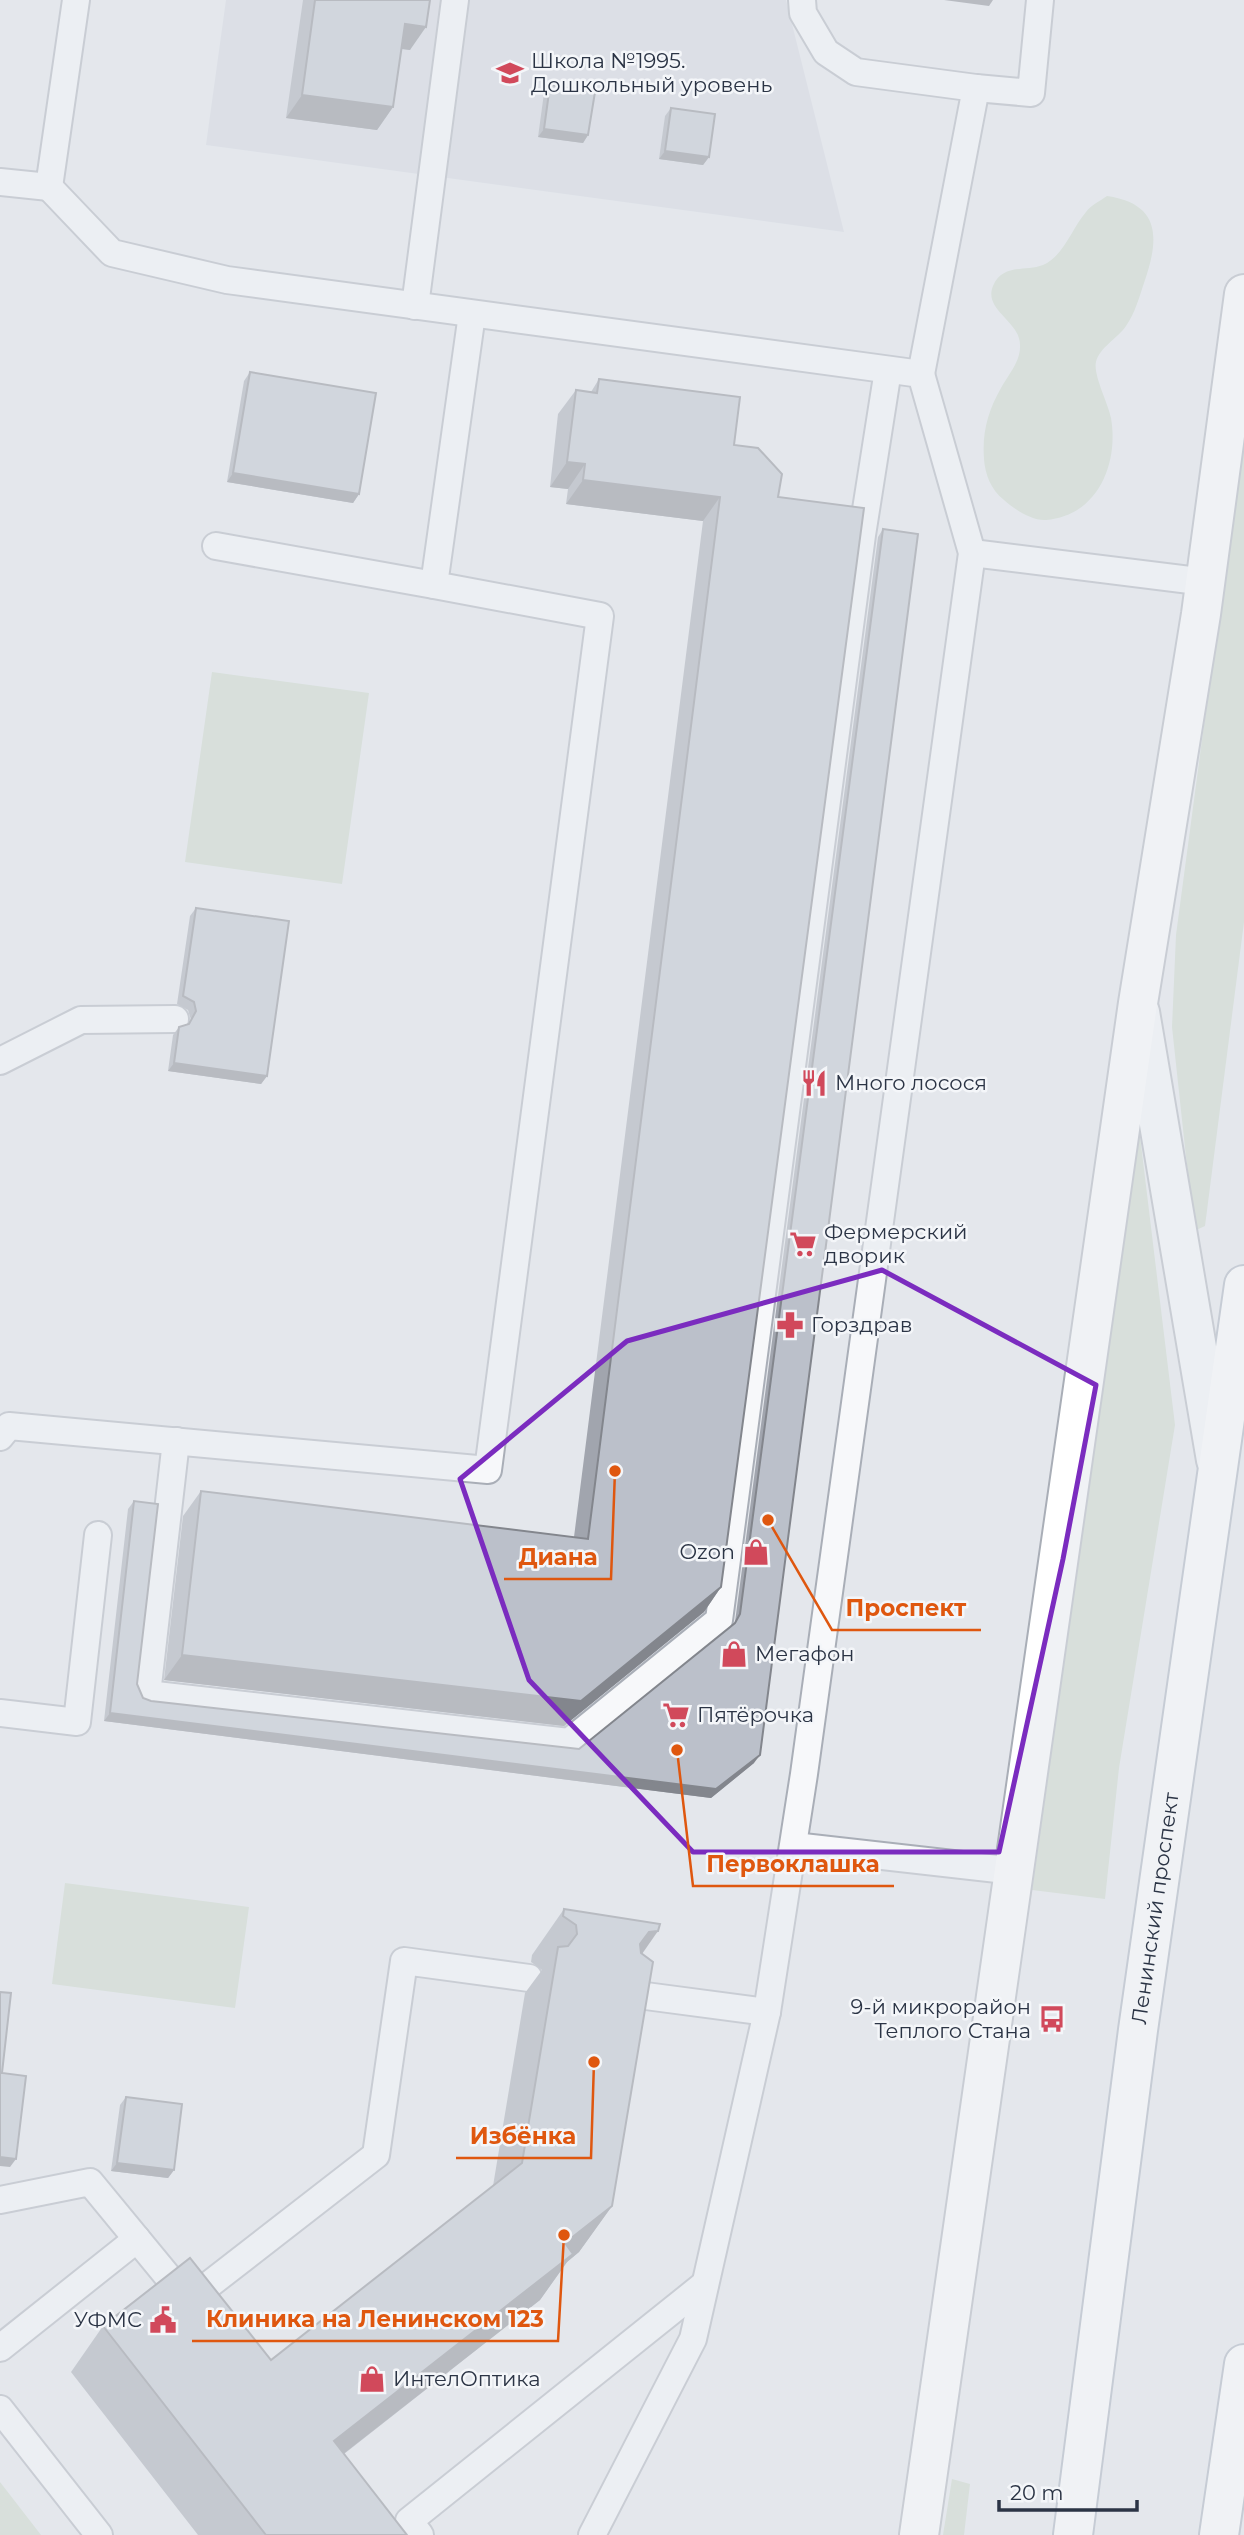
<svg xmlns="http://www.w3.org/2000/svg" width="1244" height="2535" font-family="Montserrat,sans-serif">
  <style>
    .built { fill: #d2d6de }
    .green { fill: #c9d6c5 }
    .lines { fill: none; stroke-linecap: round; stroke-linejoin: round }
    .service-casing { stroke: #a9aeb7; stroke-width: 30 }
    .minor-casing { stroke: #a9aeb7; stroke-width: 42 }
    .secondary-casing { stroke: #a9aeb7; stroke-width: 42 }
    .primary-casing { stroke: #a3abb8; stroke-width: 42 }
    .service { stroke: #f7f8fa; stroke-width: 26 }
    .minor { stroke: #f7f8fa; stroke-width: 38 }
    .secondary { stroke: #fff; stroke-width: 38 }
    .primary { stroke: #fff; stroke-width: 38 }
    .wall { fill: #a1a5ae }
    .shaded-wall { fill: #83868d }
    .building { fill: #bbc0ca; stroke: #83868d; stroke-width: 2 }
    .marked { fill: none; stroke: #7b2cbf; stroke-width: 5; stroke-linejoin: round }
    .labels { text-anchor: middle; stroke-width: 5; stroke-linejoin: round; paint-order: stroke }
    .poi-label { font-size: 21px; fill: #2b3445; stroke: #f4f6f9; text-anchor: start }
    .street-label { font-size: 21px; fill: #2b3445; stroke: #f4f6f9 }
    .leader { fill: none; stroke: #df570f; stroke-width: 2.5 }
    .callout-dot { fill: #df570f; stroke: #f4f6f9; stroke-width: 2.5 }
    .callout-label { font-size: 23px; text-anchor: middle; font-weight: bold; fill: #df570f; stroke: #f4f6f9; stroke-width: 5; stroke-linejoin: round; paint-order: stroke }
  </style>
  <rect width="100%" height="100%" fill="#e4e7ec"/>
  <path class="built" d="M226,0h560l58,232 -638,-87z"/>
  <g class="green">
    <path d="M1107,196c55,8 52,44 37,87 -5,15 -9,30 -18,43 -8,12 -27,22 -30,36 -3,13 12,41 15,56 8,46 -14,98 -65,102 -14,1 -32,-11 -42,-20 -13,-10 -19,-26 -20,-41 -2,-27 4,-48 17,-71 7,-13 20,-27 19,-43 0,-24 -37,-35 -27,-59 10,-23 32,-14 50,-21 21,-9 29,-37 43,-53 5,-7 14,-11 21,-16z"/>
    <path d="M1244,425v497l-39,304 -11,5 -22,-204 4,-92z"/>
    <path d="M212,672l157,21 -27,191 -157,-22z"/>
    <path d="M1139,1128l36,297 -56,343 -14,131 -73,-9z"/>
    <path d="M65,1883l184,24 -14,101 -183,-24z"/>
    <path d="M952,2479l18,5 -6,51h-21z"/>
    <path d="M0,2482l41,53h-41z"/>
  </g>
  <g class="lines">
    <defs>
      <g id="service">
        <path d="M802,0l1,13 23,39 30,20 120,16 -55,286"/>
        <path d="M976,88l55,5 9,-93"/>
        <path d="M0,182l49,5 27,-187"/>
        <path d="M49,187l63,66 115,27 694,94 51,179 -168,1221 -37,238 -74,327 -101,196"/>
        <path d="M415,306l40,-306"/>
        <path d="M216,546l218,39"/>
        <path d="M972,553l234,29"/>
        <path d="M0,1061l81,-41 94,-1"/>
        <path d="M0,1437l9,-11 479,44 112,-854 -166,-31 38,-271"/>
        <path d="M176,1441l-29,253 422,48 150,-122 143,-1085 26,-165"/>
        <path d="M0,1713l77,9 21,-187"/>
        <path d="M794,1846l221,25"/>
        <path d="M623,1993l144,19"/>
        <path d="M0,2200l90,-18 98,119 188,-146 28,-194 125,17"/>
        <path d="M0,2348l137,-109"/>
        <path d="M0,2409l99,126"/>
        <path d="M420,2535l-11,-14 296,-237"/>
      </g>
      <path id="minor" d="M1140,1012l76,448"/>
      <path id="secondary" d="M919,2535l219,-1532 63,-389 43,-320"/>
      <g id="primary">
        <path id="s1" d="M1073,2535l65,-505 106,-745"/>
        <path d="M1219,2535l25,-171"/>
      </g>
    </defs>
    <use href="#service" class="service-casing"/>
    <use href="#minor" class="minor-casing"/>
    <use href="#secondary" class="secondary-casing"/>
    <use href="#primary" class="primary-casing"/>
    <use href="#service" class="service"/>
    <use href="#minor" class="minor"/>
    <use href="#secondary" class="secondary"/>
    <use href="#primary" class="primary"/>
  </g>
  <g class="wall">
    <path d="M303,0h127l-20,50 -9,-1 -8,58 -16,23 -91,-12z"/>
    <path d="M550,85l38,50 -5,8 -45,-6 6,-44z"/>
    <path d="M671,108l38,49 -6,8 -44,-6 6,-43z"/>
    <path d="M250,372l109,122 -6,9 -126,-21 17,-101z"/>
    <path d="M599,379l135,66 44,52 -57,1090 -17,25 -140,114 -400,-46 19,-164 18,-25 373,46 129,-1016 -137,-17 2,-15 -18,-2 8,-73 18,-24 15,2z"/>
    <path d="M883,529l-129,1234 -43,35 -607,-77 24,-212 6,-8 3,183 6,14 8,3 428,48 154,-124 2,-3 143,-1085z"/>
    <path d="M196,908l71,168 -6,8 -93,-13 5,-36 6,-8 9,-3 3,-4 -3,-10 -11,-6 13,-88z"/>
    <path d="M564,1909l78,45 -30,252 -33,46 -12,10 -27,38 -196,154 63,81h-209l-127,-163 32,-46 168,34 222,-174 32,-193 17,-23 -11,-8 1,-7z"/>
    <path d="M126,2097l48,73 -6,8 -57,-7 9,-66z"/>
  </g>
  <g class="shaded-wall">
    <path d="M944,0h49l-4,6z"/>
    <path d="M405,24l21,3 -16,23 -21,-3z"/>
    <path d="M302,95l91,12 -16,23 -91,-12z"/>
    <path d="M544,129l44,6 -5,8 -45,-6z"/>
    <path d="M665,151l44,6 -6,8 -44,-6z"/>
    <path d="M567,462l18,2 -17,25 -18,-2z"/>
    <path d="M233,473l126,21 -6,9 -126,-21z"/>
    <path d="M583,480l137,17 -17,24 -137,-17z"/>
    <path d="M174,1063l93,13 -6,8 -93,-13z"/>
    <path d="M721,1587l-17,25 -140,114 -400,-46 18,-25z"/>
    <path d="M110,1713l606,76 44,-34 -6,8 -43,35 -607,-77z"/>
    <path d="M658,1931l-32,46 -18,13 41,-58z"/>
    <path d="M0,2157l16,2 -6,8 -10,-1z"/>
    <path d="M117,2163l57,7 -6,8 -57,-7z"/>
    <path d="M612,2206l-33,46 -12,10 -27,38 -239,187 33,-46 231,-198z"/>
  </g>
  <g class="building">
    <path d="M315,0h115l-4,27 -21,-3 -12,83 -91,-12z"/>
    <path d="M550,85l45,7 -7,43 -44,-6z"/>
    <path d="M671,108l44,6 -6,43 -44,-6z"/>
    <path d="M250,372l126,21 -17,101 -126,-21z"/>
    <path d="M599,379l141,18 -6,48 24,3 24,26 -4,23 86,11 -143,1079 -140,114 -399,-46 19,-164 387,48 132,-1042 -137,-17 2,-16 -18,-2 9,-72 21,3z"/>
    <path d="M883,529l35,5 -158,1221 -44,34 -606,-76 24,-212 24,3 -21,180 6,14 8,3 428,48 156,-126 5,-9z"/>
    <path d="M196,908l93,13 -22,155 -93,-13 5,-36 10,-3 7,-13 -2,-9 -11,-6z"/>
    <path d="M564,1909l96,15 -2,7 -9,1 -9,12 1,9 12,9 -41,244 -47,37 8,11 -239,187 73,94h-141l-163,-209 87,-68 81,102 251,-197 36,-216 10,-1 9,-12 -1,-9 -13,-9z"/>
    <path d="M0,1992l11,1 -9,80 24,3 -10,83 -16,-2z"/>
    <path d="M126,2097l56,7 -8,66 -57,-7z"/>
  </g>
  <path d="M0 0H1244V2535H0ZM882,1270l214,115 -33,174 -64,293h-306l-164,-172 -69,-201 167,-138z" fill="#e4e7ec" fill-opacity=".55" fill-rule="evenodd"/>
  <path class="marked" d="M882,1270l214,115 -33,174 -64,293h-306l-164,-172 -69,-201 167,-138z"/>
  <defs>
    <symbol id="school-bare" viewBox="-9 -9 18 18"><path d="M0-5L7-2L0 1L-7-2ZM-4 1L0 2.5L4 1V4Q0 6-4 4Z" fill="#d1495b" stroke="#f4f6f9" stroke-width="2.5" paint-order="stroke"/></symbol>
    <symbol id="restaurant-bare" viewBox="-9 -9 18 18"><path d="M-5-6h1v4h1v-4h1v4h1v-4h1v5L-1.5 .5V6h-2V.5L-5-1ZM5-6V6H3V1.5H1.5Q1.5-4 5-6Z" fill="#d1495b" stroke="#f4f6f9" stroke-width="2.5" paint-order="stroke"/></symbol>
    <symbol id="supermarket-bare" viewBox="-9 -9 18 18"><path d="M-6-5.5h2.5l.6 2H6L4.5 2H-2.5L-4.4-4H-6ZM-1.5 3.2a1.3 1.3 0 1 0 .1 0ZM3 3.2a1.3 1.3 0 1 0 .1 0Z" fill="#d1495b" stroke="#f4f6f9" stroke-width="2.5" paint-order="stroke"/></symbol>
    <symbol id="pharmacy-bare" viewBox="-9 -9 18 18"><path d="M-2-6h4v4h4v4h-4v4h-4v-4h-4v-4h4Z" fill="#d1495b" stroke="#f4f6f9" stroke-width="2.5" paint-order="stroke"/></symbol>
    <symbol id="shop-bare" viewBox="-9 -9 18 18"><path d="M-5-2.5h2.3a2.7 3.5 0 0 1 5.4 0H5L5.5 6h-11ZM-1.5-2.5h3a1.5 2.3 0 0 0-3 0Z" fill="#d1495b" stroke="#f4f6f9" stroke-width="2.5" paint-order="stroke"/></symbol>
    <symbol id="bus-bare" viewBox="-9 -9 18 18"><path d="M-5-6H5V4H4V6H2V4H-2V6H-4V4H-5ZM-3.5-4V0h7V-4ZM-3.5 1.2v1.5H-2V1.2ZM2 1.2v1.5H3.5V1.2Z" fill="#d1495b" stroke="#f4f6f9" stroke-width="2.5" paint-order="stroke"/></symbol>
    <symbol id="civic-bare" viewBox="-9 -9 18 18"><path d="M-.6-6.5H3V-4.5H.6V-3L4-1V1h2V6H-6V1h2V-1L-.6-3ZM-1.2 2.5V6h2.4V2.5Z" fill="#d1495b" stroke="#f4f6f9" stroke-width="2.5" paint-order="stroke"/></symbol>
  </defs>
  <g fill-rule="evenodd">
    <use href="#school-bare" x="491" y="54" width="38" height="38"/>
    <use href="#restaurant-bare" x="795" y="1064" width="38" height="38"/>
    <use href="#supermarket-bare" x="784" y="1225" width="38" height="38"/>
    <use href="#pharmacy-bare" x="771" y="1306" width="38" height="38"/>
    <use href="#shop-bare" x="737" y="1533" width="38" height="38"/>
    <use href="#shop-bare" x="715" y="1635" width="38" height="38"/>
    <use href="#supermarket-bare" x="657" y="1696" width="38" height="38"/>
    <use href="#bus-bare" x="1033" y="2000" width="38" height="38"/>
    <use href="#civic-bare" x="144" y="2301" width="38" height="38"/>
    <use href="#shop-bare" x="353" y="2360" width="38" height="38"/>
  </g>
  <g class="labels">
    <g class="poi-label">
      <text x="531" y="68">Школа №1995.<tspan x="531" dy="24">Дошкольный уровень</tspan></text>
      <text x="835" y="1090">Много лосося</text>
      <text x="824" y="1239">Фермерский<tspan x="824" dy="24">дворик</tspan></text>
      <text x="811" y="1332">Горздрав</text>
      <text x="735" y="1559" text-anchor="end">Ozon</text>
      <text x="755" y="1661">Мегафон</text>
      <text x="697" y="1722">Пятёрочка</text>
      <text x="1031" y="2014" text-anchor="end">9-й микрорайон<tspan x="1031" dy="24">Теплого Стана</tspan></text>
      <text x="142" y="2327" text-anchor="end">УФМС</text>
      <text x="393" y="2386">ИнтелОптика</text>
    </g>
    <g class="street-label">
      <text dy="7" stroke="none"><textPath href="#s1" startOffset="632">Ленинский проспект</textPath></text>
    </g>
  </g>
  <path class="leader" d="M615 1471L611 1579H504M768 1520L832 1630H981M677 1750L693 1886H894M594 2062L591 2158H456M564 2235L558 2341H192"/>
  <g class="callout-dot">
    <circle cx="615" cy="1471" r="7"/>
    <circle cx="768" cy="1520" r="7"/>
    <circle cx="677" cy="1750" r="7"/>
    <circle cx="594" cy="2062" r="7"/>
    <circle cx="564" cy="2235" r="7"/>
  </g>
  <g class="callout-label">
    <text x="558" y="1565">Диана</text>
    <text x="906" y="1616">Проспект</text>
    <text x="793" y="1872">Первоклашка</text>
    <text x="523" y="2144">Избёнка</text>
    <text x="375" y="2327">Клиника на Ленинском 123</text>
  </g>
  <path d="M999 2500v10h138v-10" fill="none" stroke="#2b3445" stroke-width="3.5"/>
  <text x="1010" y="2500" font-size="21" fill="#2b3445" stroke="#f4f6f9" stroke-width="5" paint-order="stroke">20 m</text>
</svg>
